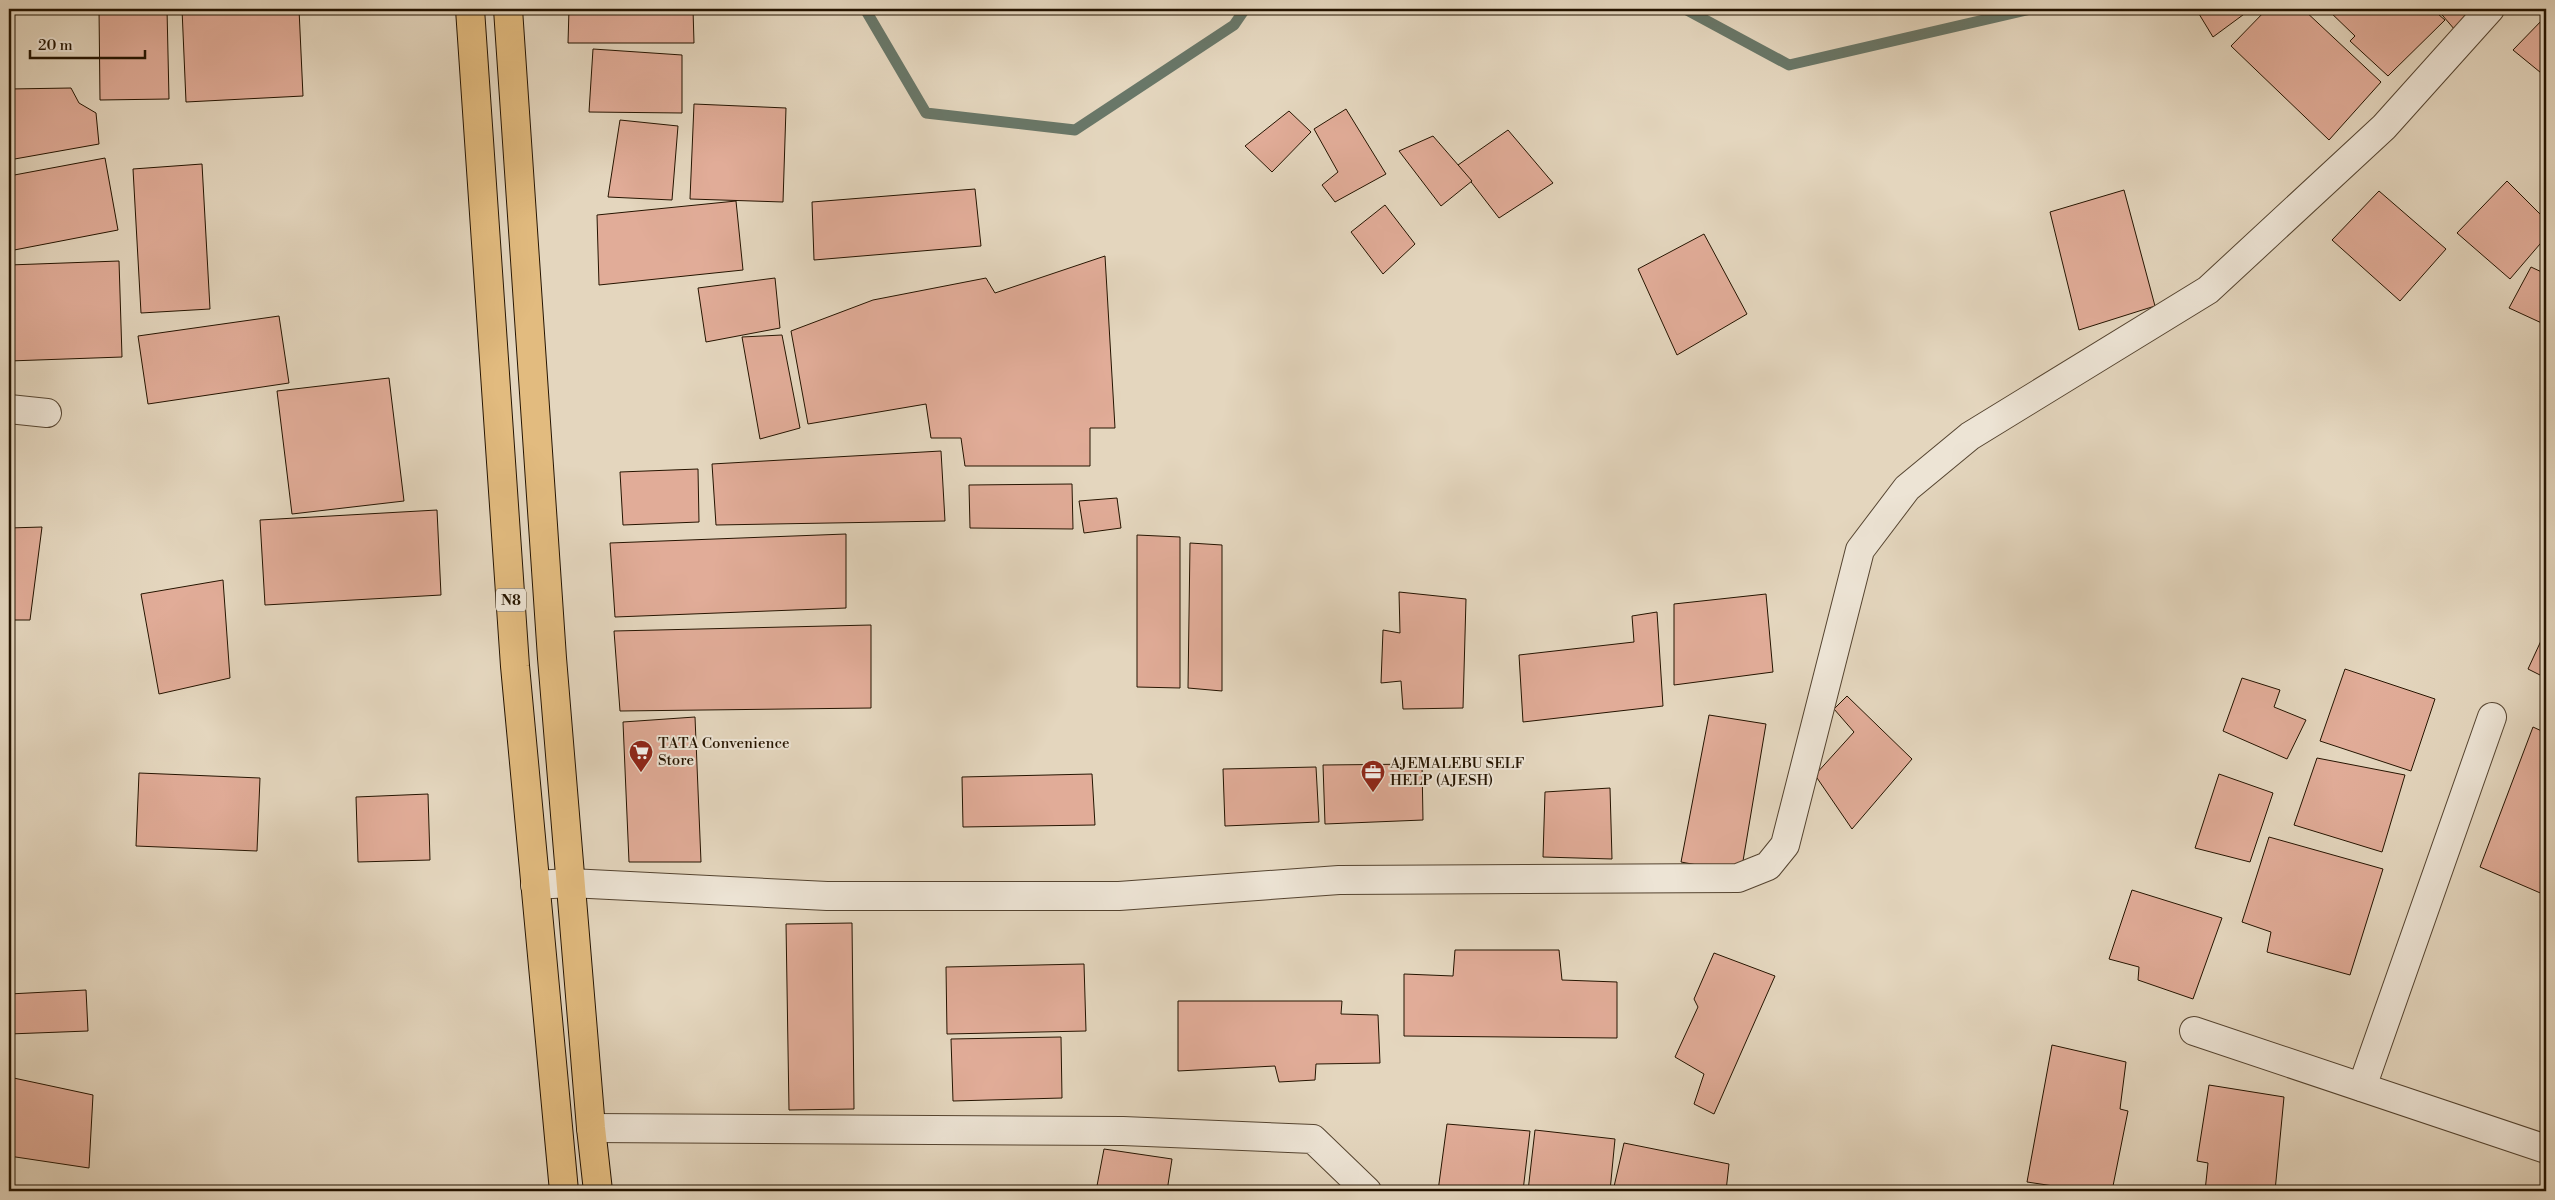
<svg xmlns="http://www.w3.org/2000/svg" width="2555" height="1200" font-family="'Libre Bodoni',serif">
  <style>
    .lines { fill: none; stroke-linecap: round; stroke-linejoin: round }
    .stream { stroke: #697768; stroke-width: 11 }
    .building { fill: #e1ac98; stroke: #251400 }
    .street-casing { stroke: #554430; stroke-width: 30 }
    .highway-casing { stroke: #251400; stroke-width: 30 }
    .street { stroke: #ede4d5; stroke-width: 28 }
    .highway { stroke: #e2bb7f; stroke-width: 28 }
    .labels { text-anchor: middle; stroke-width: 4; stroke-linejoin: round; paint-order: stroke }
    .shield { fill: #ede4d5; stroke: #615240; stroke-width: 1 }
    .shield-label { font-size: 14px; font-weight: bold; fill: #251400 }
    .poi-label { font-size: 15px; fill: #251400; stroke: #ede4d5; text-anchor: start }
  </style>
  <rect width="100%" height="100%" fill="#e4d6be"/>
  <filter id="stains"><feTurbulence type="fractalNoise" baseFrequency=".004" numOctaves="4"/><feColorMatrix values="0 0 0 0 .2 0 0 0 0 .09 0 0 0 0 .02 0 0 0 .5 -.17"/></filter>
  <radialGradient id="worn" r=".72"><stop offset=".6" stop-color="#630" stop-opacity="0"/><stop offset="1" stop-color="#630" stop-opacity=".3"/></radialGradient>
  <g class="lines">
    <g class="stream">
      <path d="M865,9l61,104 149,17 159,-105 11,-16"/>
      <path d="M1685,9l104,56 242,-56"/>
    </g>
  </g>
  <g class="building">
    <path d="M99,9h68l2,90 -69,1z"/>
    <path d="M182,9h117l4,87 -117,6z"/>
    <path d="M569,9h124l1,34h-126z"/>
    <path d="M2196,9h55l-38,28z"/>
    <path d="M2267,9h36l78,73 -52,58 -98,-94z"/>
    <path d="M2327,9h105l13,11 -57,56 -38,-35 5,-5z"/>
    <path d="M2437,9h49l-25,28z"/>
    <path d="M2546,16v61l-33,-27z"/>
    <path d="M593,49l89,6v58l-93,-1z"/>
    <path d="M71,88l8,15 17,10 3,31 -90,16v-71z"/>
    <path d="M694,104l92,4 -3,94 -93,-3z"/>
    <path d="M1346,109l40,65 -51,28 -13,-17 16,-13 -24,-43z"/>
    <path d="M1289,111l22,21 -39,40 -27,-26z"/>
    <path d="M620,120l58,6 -6,74 -64,-3z"/>
    <path d="M1508,130l45,53 -54,35 -41,-53z"/>
    <path d="M1433,136l39,45 -31,25 -42,-55z"/>
    <path d="M105,158l13,72 -109,21v-75z"/>
    <path d="M202,164l8,145 -69,4 -8,-144z"/>
    <path d="M2507,181l39,39v17l-36,42 -53,-46z"/>
    <path d="M975,189l6,57 -167,14 -2,-58z"/>
    <path d="M2124,190l31,116 -76,24 -29,-118z"/>
    <path d="M2379,191l67,58 -46,52 -68,-61z"/>
    <path d="M736,201l7,69 -144,15 -2,-70z"/>
    <path d="M1385,205l30,39 -32,30 -32,-42z"/>
    <path d="M1704,234l43,80 -70,41 -39,-86z"/>
    <path d="M1105,256l10,172h-25v38h-125l-4,-28h-30l-5,-34 -118,20 -17,-93 82,-31 113,-22 9,15z"/>
    <path d="M119,261l3,96 -113,4v-96z"/>
    <path d="M2531,267l15,7v51l-37,-17z"/>
    <path d="M775,278l5,50 -74,14 -8,-54z"/>
    <path d="M279,316l10,67 -141,21 -10,-68z"/>
    <path d="M782,335l18,93 -40,11 -18,-102z"/>
    <path d="M389,378l15,123 -112,13 -15,-123z"/>
    <path d="M941,451l4,70 -229,4 -4,-61z"/>
    <path d="M698,469l1,53 -76,3 -3,-53z"/>
    <path d="M1072,484l1,45 -103,-1 -1,-43z"/>
    <path d="M1117,498l4,30 -37,5 -5,-32z"/>
    <path d="M437,510l4,85 -176,10 -5,-85z"/>
    <path d="M42,527l-12,93h-21v-92z"/>
    <path d="M846,534v74l-231,9 -5,-74z"/>
    <path d="M1137,535l43,2v151l-43,-1z"/>
    <path d="M1190,543l32,2v146l-34,-3z"/>
    <path d="M223,580l7,98 -71,16 -18,-100z"/>
    <path d="M1399,592l67,7 -3,109 -60,1 -2,-28 -20,2 2,-53 17,3z"/>
    <path d="M1766,594l7,78 -99,13v-81z"/>
    <path d="M1657,612l6,94 -140,16 -4,-67 115,-13 -2,-26z"/>
    <path d="M871,625v83l-251,3 -6,-80z"/>
    <path d="M2546,630v48l-18,-9z"/>
    <path d="M2345,669l90,30 -24,72 -91,-30z"/>
    <path d="M2242,678l38,12 -6,17 32,13 -19,39 -64,-28z"/>
    <path d="M1847,696l65,63 -60,70 -37,-54 39,-43 -20,-23z"/>
    <path d="M1709,715l57,9 -25,149 -60,-11z"/>
    <path d="M695,717l6,145h-72l-6,-140z"/>
    <path d="M2533,727l13,6 -1,162 -65,-28z"/>
    <path d="M2317,758l88,17 -23,77 -88,-27z"/>
    <path d="M1422,764l1,56 -98,4 -2,-59z"/>
    <path d="M1316,767l3,55 -94,4 -2,-57z"/>
    <path d="M139,773l121,5 -3,73 -121,-5z"/>
    <path d="M1092,774l3,51 -132,2 -1,-50z"/>
    <path d="M2219,774l54,19 -23,69 -55,-14z"/>
    <path d="M1610,788l2,71 -69,-2 2,-65z"/>
    <path d="M428,794l2,66 -72,2 -2,-65z"/>
    <path d="M2269,837l114,32 -33,106 -83,-23 4,-20 -29,-10z"/>
    <path d="M2132,890l90,28 -29,81 -55,-19 1,-13 -30,-8z"/>
    <path d="M852,923l2,186 -65,1 -3,-186z"/>
    <path d="M1455,950h104l3,30 55,2v56l-213,-2v-62l49,2z"/>
    <path d="M1714,953l61,23 -61,138 -20,-10 10,-30 -29,-17 23,-50 -4,-8z"/>
    <path d="M1084,964l2,67 -139,3 -1,-67z"/>
    <path d="M86,990l2,41 -79,3v-40z"/>
    <path d="M1178,1001h164l-1,13 37,1 2,48 -64,1 -1,16 -36,2 -4,-16 -97,5z"/>
    <path d="M1061,1037l1,61 -109,3 -2,-62z"/>
    <path d="M2052,1045l74,17 -6,47 8,2 -16,80h-25l-60,-9z"/>
    <path d="M9,1077l84,18 -4,73 -80,-12z"/>
    <path d="M2209,1085l75,12 -9,94h-70l3,-28 -11,-2z"/>
    <path d="M1447,1124l83,7 -7,60h-85z"/>
    <path d="M1535,1130l80,9 -5,52h-82z"/>
    <path d="M1624,1143l105,21 -3,27h-113z"/>
    <path d="M1104,1149l68,10 -5,32h-71z"/>
  </g>
  <g class="lines">
    <defs>
      <g id="street">
        <path d="M9,409l38,4"/>
        <path d="M535,885l35,-2 257,13h292l220,-16 399,-2 30,-12 17,-21 75,-295 47,-62 63,-52 238,-146 176,-163 106,-118"/>
        <path d="M2194,1031l352,118"/>
        <path d="M2362,1087l130,-370"/>
        <path d="M591,1128l532,3 190,8 54,52"/>
      </g>
      <g id="highway">
        <path d="M470,9l45,657 49,525"/>
        <path d="M508,9l44,649 39,470 7,63"/>
      </g>
    </defs>
    <use href="#street" class="street-casing"/>
    <use href="#highway" class="highway-casing"/>
    <use href="#street" class="street"/>
    <use href="#highway" class="highway"/>
  </g>
  <defs>
    <symbol id="supermarket-pin" viewBox="-11 -11 22 30"><path d="M0 17L-7.5 6A9.5 9.5 0 1 1 7.5 6Z" fill="#8f2418" stroke="#ede4d5"/><path d="M-6-5.5h2.5l.6 2H6L4.5 2H-2.5L-4.4-4H-6ZM-1.5 3.2a1.3 1.3 0 1 0 .1 0ZM3 3.2a1.3 1.3 0 1 0 .1 0Z" fill="#fff"/></symbol>
    <symbol id="office-pin" viewBox="-11 -11 22 30"><path d="M0 17L-7.5 6A9.5 9.5 0 1 1 7.5 6Z" fill="#8f2418" stroke="#ede4d5"/><path d="M-6-3h4V-5.5h4V-3h4V5H-6ZM-1-4.5V-3h2v-1.5ZM-6 0V1H6V0Z" fill="#fff"/></symbol>
  </defs>
  <g fill-rule="evenodd">
    <use href="#supermarket-pin" x="627" y="738" width="28" height="38"/>
    <use href="#office-pin" x="1359" y="758" width="28" height="38"/>
  </g>
  <g class="labels">
    <rect class="shield" x="496" y="588.5" width="30" height="23" rx="4"/>
    <g class="shield-label">
      <text x="511" y="605">N8</text>
    </g>
    <g class="poi-label">
      <text x="658" y="748">TATA Convenience<tspan x="658" dy="17">Store</tspan></text>
      <text x="1390" y="768">AJEMALEBU SELF<tspan x="1390" dy="17">HELP (AJESH)</tspan></text>
    </g>
  </g>
  <rect width="2555" height="1200" fill="none" stroke="#e4d6be" stroke-width="30"/>
  <rect x="10" y="10" width="2535" height="1180" fill="none" stroke="#251400" stroke-width="2.5"/>
  <rect x="15" y="15" width="2525" height="1170" fill="none" stroke="#251400"/>
  <path d="M30 50v8h115v-8" fill="none" stroke="#251400" stroke-width="2.5"/>
  <text x="38" y="50" font-size="15" fill="#251400" stroke="#ede4d5" stroke-width="4" paint-order="stroke">20 m</text>
  <rect width="100%" height="100%" filter="url(#stains)"/>
  <rect width="100%" height="100%" fill="url(#worn)"/>
</svg>
